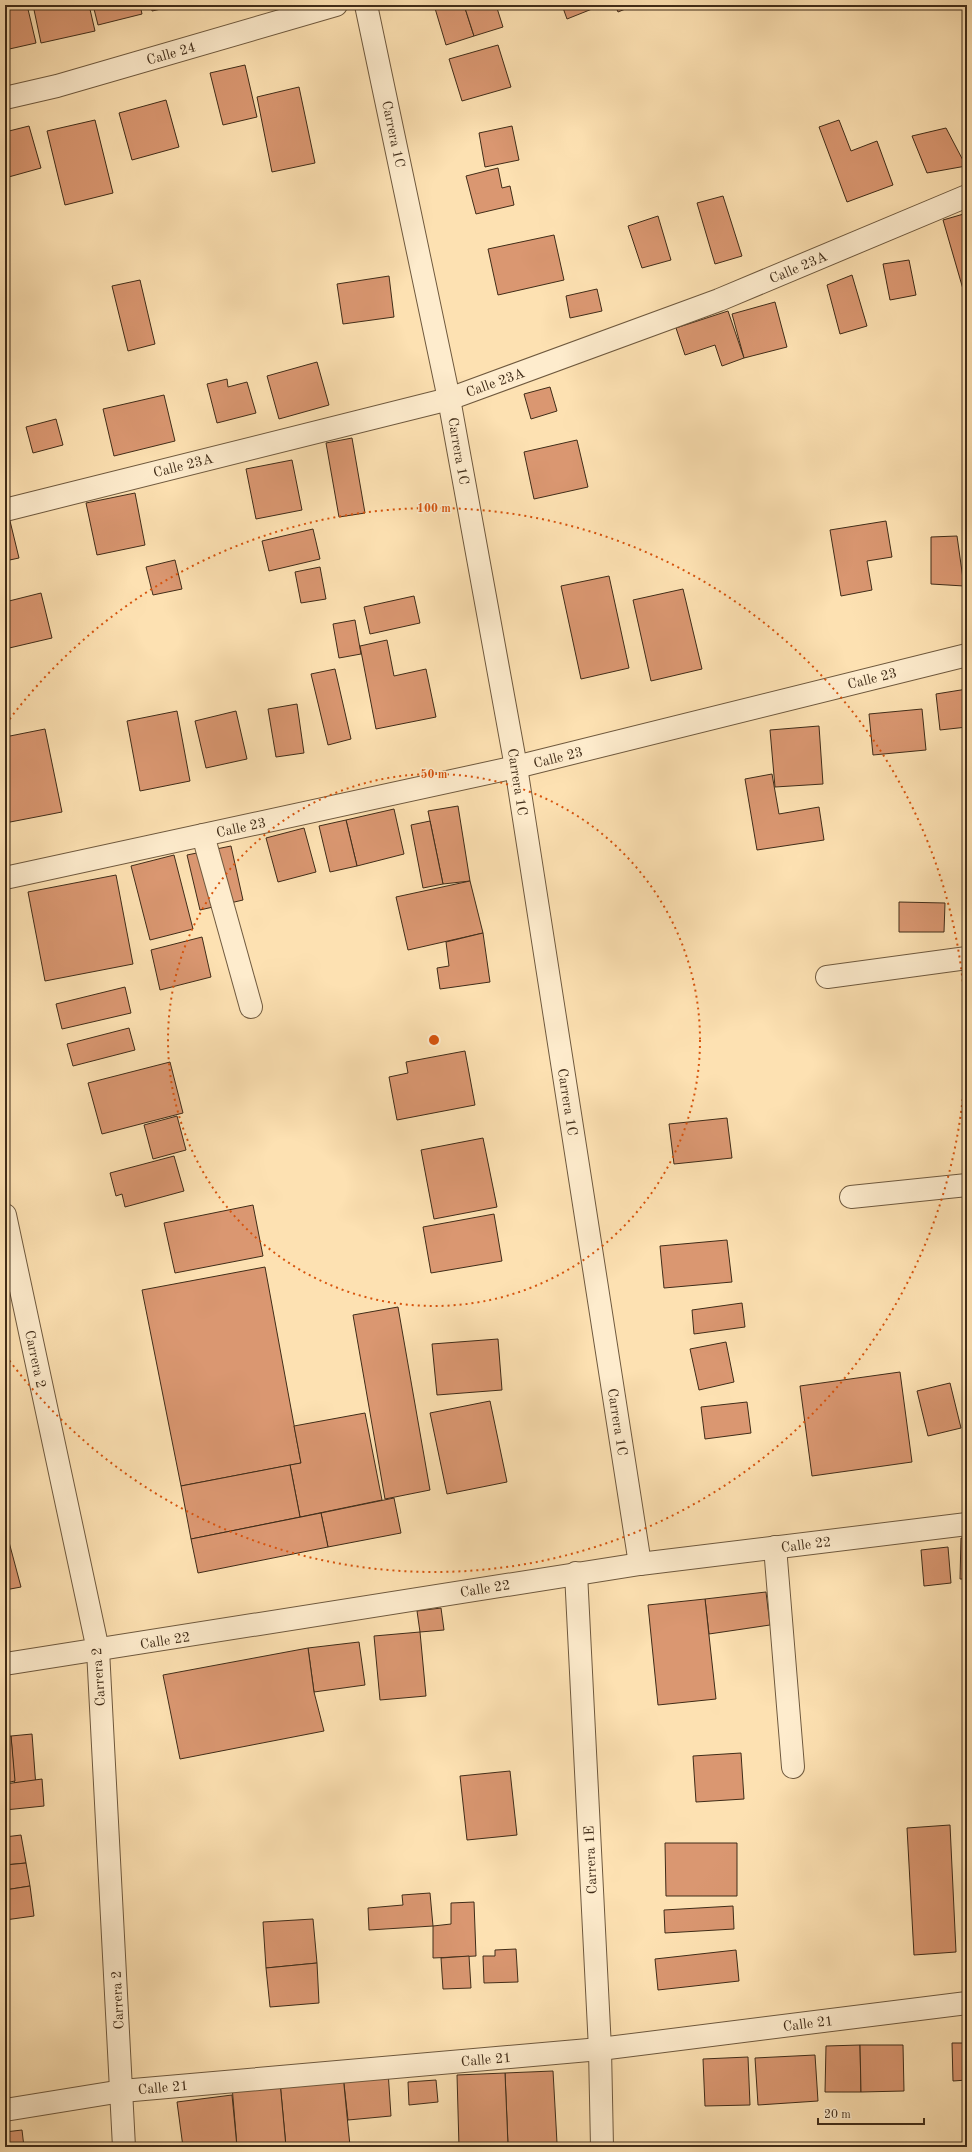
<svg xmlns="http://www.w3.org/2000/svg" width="972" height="2152" font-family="'Old Standard TT',serif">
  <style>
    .building { fill: #da9771; stroke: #402c18 }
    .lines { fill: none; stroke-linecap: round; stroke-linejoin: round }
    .street-casing { stroke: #6f593e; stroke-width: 24 }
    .street { stroke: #feeccd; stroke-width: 22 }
    .ring { fill: none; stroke: #d7540d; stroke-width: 2; stroke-dasharray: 2 4 }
    .labels { text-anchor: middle; stroke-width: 3; stroke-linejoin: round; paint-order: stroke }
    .street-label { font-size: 14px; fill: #402c18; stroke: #feeccd }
    .centre { fill: #d7540d; stroke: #feeccd; stroke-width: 2 }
    .ring-label { font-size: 12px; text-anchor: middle; font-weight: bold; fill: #d7540d; stroke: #feeccd; stroke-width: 3; stroke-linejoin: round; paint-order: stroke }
  </style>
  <rect width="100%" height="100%" fill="#fde1b2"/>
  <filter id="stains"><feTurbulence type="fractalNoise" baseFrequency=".005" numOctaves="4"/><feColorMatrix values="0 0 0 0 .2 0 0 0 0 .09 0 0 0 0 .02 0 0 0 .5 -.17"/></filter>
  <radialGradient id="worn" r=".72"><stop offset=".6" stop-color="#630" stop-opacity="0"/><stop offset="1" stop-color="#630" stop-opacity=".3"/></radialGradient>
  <g class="building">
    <path d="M5,5h22l9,38 -31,7z"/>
    <path d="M33,5h56l6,26 -54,12z"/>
    <path d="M93,5h47l2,9 -44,11z"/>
    <path d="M151,5h28l-27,6z"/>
    <path d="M434,5h30l10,31 -28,9z"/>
    <path d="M464,5h32l7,22 -29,9z"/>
    <path d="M562,5h40l-35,14z"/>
    <path d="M615,5h20l-17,7z"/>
    <path d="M498,45l13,42 -49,14 -13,-42z"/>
    <path d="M245,65l12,52 -34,8 -13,-52z"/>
    <path d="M299,87l16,76 -43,9 -15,-75z"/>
    <path d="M166,100l13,47 -47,13 -13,-47z"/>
    <path d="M95,120l18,73 -48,12 -18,-74z"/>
    <path d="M839,120l12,31 26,-10 16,44 -46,17 -28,-75z"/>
    <path d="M29,126l12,42 -36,10v-46z"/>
    <path d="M512,126l7,34 -34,7 -6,-34z"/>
    <path d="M946,128l20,38 -39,7 -15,-37z"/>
    <path d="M498,168l4,20 8,-2 4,19 -38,9 -10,-38z"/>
    <path d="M723,196l19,60 -27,8 -18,-61z"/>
    <path d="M967,213v83h-2l-22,-76z"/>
    <path d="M658,216l13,44 -29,8 -14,-42z"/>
    <path d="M554,235l10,45 -66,15 -10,-46z"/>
    <path d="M909,260l7,35 -26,5 -7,-36z"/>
    <path d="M852,275l15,51 -27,8 -13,-49z"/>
    <path d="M389,276l5,41 -51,7 -6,-40z"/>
    <path d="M140,280l15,64 -27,7 -16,-65z"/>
    <path d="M597,289l5,22 -32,7 -4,-22z"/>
    <path d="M775,302l12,45 -43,11 -12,-44z"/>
    <path d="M728,311l16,47 -22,8 -7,-21 -30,10 -9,-27z"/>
    <path d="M317,362l12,43 -50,14 -12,-43z"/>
    <path d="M227,379l1,8 19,-5 9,31 -39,10 -10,-39z"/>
    <path d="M550,387l7,24 -26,8 -7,-25z"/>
    <path d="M164,395l11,46 -61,15 -11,-47z"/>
    <path d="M56,419l7,26 -30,8 -7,-26z"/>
    <path d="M352,438l13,75 -26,4 -13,-74z"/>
    <path d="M577,440l11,47 -54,12 -10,-47z"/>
    <path d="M292,460l10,50 -46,9 -10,-50z"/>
    <path d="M135,493l10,52 -48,10 -11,-52z"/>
    <path d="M10,521l9,37 -14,3v-38z"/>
    <path d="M886,521l6,36 -25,4 5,29 -31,6 -11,-66z"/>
    <path d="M313,529l7,30 -51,12 -7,-30z"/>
    <path d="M957,536l7,50 -33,-2v-47z"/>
    <path d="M175,560l7,29 -29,6 -7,-28z"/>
    <path d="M320,567l6,32 -25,4 -6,-31z"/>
    <path d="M609,576l20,92 -48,11 -20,-93z"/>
    <path d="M683,589l19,80 -51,12 -18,-81z"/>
    <path d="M41,593l11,45 -47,11v-47z"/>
    <path d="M414,596l6,27 -50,11 -6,-27z"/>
    <path d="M355,620l6,34 -22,4 -6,-34z"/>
    <path d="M387,640l7,36 32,-7 10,48 -60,12 -16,-83z"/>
    <path d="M335,669l16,70 -23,6 -17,-71z"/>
    <path d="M967,689v38l-27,3 -4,-36z"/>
    <path d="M297,704l7,49 -28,4 -8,-48z"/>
    <path d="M922,709l4,41 -53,5 -4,-41z"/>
    <path d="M177,711l13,70 -50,10 -13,-70z"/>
    <path d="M236,711l11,48 -41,9 -11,-47z"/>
    <path d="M819,726l4,58 -48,3 -5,-57z"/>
    <path d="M45,729l17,83 -57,11v-86z"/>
    <path d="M772,774l7,40 40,-7 5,33 -67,10 -12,-71z"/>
    <path d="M458,806l12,75 -27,3 -15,-73z"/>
    <path d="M394,809l10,45 -47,12 -11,-46z"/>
    <path d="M346,820l11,46 -27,6 -11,-46z"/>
    <path d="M430,821l13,63 -20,4 -12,-63z"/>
    <path d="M304,828l12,44 -38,10 -12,-44z"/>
    <path d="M231,846l12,54 -43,10 -13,-55z"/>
    <path d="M174,855l19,74 -43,11 -19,-74z"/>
    <path d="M116,875l17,89 -88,17 -17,-89z"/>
    <path d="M470,881l13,52 -75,17 -12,-53z"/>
    <path d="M899,902l46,1 -1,29h-45z"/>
    <path d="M483,933l7,49 -50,7 -3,-21 12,-2 -3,-24z"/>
    <path d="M202,937l9,40 -51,13 -9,-40z"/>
    <path d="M125,987l6,26 -69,16 -6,-25z"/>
    <path d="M129,1028l6,22 -62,16 -6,-22z"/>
    <path d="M465,1051l10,54 -78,15 -8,-43 19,-4 -2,-11z"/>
    <path d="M170,1062l13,51 -81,21 -14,-51z"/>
    <path d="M177,1116l9,34 -33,9 -9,-34z"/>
    <path d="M727,1118l5,40 -58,6 -5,-40z"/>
    <path d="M483,1138l14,69 -63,12 -13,-69z"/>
    <path d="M174,1156l10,35 -59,16 -3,-13 -6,2 -6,-23z"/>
    <path d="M253,1205l10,51 -88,17 -11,-50z"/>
    <path d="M494,1214l8,47 -71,12 -8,-46z"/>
    <path d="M727,1240l5,42 -68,6 -4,-42z"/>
    <path d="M265,1267l36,196 -120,23 -39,-196z"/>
    <path d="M742,1303l3,24 -51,7 -2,-24z"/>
    <path d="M398,1307l32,183 -45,9 -32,-184z"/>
    <path d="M498,1339l4,51 -65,5 -5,-51z"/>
    <path d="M726,1342l8,40 -35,8 -9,-41z"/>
    <path d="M900,1372l12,90 -100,14 -12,-90z"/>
    <path d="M950,1383l11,45 -33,8 -11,-45z"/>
    <path d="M490,1401l17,81 -60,12 -17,-81z"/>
    <path d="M747,1402l4,31 -46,6 -4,-32z"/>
    <path d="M365,1413l17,87 -82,17 -10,-52 11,-2 -7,-37z"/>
    <path d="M290,1465l10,52 -109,22 -10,-53z"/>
    <path d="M394,1498l7,35 -73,14 -7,-34z"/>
    <path d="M321,1513l7,34 -130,26 -7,-34z"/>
    <path d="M5,1527l16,60 -16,3z"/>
    <path d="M961,1538h6v41h-7z"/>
    <path d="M948,1547l3,36 -27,3 -3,-36z"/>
    <path d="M766,1592l4,33 -61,9 -4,-35z"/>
    <path d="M705,1599l11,100 -58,6 -10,-100z"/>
    <path d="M441,1608l3,22 -24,2 -3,-21z"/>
    <path d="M420,1632l6,64 -46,4 -6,-64z"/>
    <path d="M359,1642l6,43 -51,7 -6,-44z"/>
    <path d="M308,1648l6,44 10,39 -144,28 -17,-84z"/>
    <path d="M32,1734l4,53 -21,3 -4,-54z"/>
    <path d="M11,1736l4,45 -10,2v-46z"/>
    <path d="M741,1753l3,46 -48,3 -3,-46z"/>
    <path d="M510,1771l7,64 -50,5 -7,-64z"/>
    <path d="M42,1779l2,27 -39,4v-26z"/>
    <path d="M950,1825l6,127 -42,3 -7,-127z"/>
    <path d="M21,1835l5,28 -21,2v-28z"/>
    <path d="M665,1843h72v53h-71z"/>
    <path d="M967,1844v63l-3,-62z"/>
    <path d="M26,1863l4,23 -25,4v-25z"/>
    <path d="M30,1886l4,30 -29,4v-30z"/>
    <path d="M430,1893l3,33 -64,4 -1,-22 35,-3 -1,-10z"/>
    <path d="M474,1902l2,54 -43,2v-32l18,-2v-21z"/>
    <path d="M733,1906l1,23 -69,4 -1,-23z"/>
    <path d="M313,1919l4,44 -51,5 -3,-46z"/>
    <path d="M516,1949l2,33 -34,1 -1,-27h12v-6z"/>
    <path d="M736,1950l3,31 -81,9 -3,-31z"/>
    <path d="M469,1956l2,32 -28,1 -2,-31z"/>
    <path d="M317,1963l2,40 -49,4 -4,-39z"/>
    <path d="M5,2007l4,31h-4z"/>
    <path d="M952,2043h15v37l-14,1z"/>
    <path d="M860,2045l1,47h-36l1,-46z"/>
    <path d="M860,2045h43l1,46 -43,1z"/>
    <path d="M815,2055l3,46 -60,4 -3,-47z"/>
    <path d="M748,2057l2,48 -45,1 -2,-47z"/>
    <path d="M388,2071l3,45 -43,4 -5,-45z"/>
    <path d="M553,2071l4,72 -49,2 -3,-72z"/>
    <path d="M505,2073l3,72 -49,2 -2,-72z"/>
    <path d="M343,2075l7,71 -64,1 -6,-65z"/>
    <path d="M436,2080l2,22 -29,3 -1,-23z"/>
    <path d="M280,2082l6,65h-49l-5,-61z"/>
    <path d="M232,2095l5,52h-54l-6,-45z"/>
    <path d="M22,2130l2,17h-19v-15z"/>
  </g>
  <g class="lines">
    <defs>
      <g id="street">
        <path d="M366,5l83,394 67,368 124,797"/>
        <path d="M5,98l52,-12 279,-81"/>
        <path d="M5,510l444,-111 270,-99 248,-104"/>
        <path d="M203,835l48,172"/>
        <path d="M5,878l511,-111 451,-112"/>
        <path d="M827,977l140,-19"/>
        <path d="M851,1197l116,-12"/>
        <path d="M5,1215l93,435 26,497"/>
        <path d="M775,1547l18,220"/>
        <path d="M576,1573l24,476 2,98"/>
        <path d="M5,1664l635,-100 327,-40"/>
        <path d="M5,2110l117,-19 478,-42 367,-46"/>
      </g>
    </defs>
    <use href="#street" class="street-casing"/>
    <use href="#street" class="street"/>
  </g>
  <g class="ring">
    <circle cx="434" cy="1040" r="266"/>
    <path d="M6 724A532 532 0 1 1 6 1356"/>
  </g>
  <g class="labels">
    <g class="street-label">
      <text transform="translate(171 53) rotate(-16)" y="5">Calle 24</text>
      <text transform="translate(394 134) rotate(78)" y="5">Carrera 1C</text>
      <text transform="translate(798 267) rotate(-23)" y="5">Calle 23A</text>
      <text transform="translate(495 382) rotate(-20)" y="5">Calle 23A</text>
      <text transform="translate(459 451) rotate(80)" y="5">Carrera 1C</text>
      <text transform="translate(183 465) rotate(-14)" y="5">Calle 23A</text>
      <text transform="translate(872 678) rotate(-14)" y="5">Calle 23</text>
      <text transform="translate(558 757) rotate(-14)" y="5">Calle 23</text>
      <text transform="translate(518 782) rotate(81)" y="5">Carrera 1C</text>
      <text transform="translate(241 827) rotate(-12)" y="5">Calle 23</text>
      <text transform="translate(568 1102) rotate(81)" y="5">Carrera 1C</text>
      <text transform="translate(36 1359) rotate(78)" y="5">Carrera 2</text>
      <text transform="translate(618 1422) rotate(81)" y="5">Carrera 1C</text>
      <text transform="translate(806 1544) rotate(-7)" y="5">Calle 22</text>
      <text transform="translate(485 1588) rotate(-9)" y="5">Calle 22</text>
      <text transform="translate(165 1640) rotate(-9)" y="5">Calle 22</text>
      <text transform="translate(98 1677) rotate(-94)" y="5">Carrera 2</text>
      <text transform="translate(590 1860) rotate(-93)" y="5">Carrera 1E</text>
      <text transform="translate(117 2000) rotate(-93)" y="5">Carrera 2</text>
      <text transform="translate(808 2023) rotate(-7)" y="5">Calle 21</text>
      <text transform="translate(486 2059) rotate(-5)" y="5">Calle 21</text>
      <text transform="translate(163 2087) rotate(-5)" y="5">Calle 21</text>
    </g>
  </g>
  <circle cx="434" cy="1040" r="6" class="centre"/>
  <g class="ring-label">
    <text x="434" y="512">100 m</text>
    <text x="434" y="778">50 m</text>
  </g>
  <rect width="972" height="2152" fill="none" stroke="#fde1b2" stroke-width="20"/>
  <rect x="6" y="6" width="960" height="2140" fill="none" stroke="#402c18" stroke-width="2"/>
  <rect x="10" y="10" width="952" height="2132" fill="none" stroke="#402c18"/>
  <path d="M818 2118v6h106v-6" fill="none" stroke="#402c18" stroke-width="2"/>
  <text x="824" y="2118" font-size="12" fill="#402c18" stroke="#feeccd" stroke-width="3" paint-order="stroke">20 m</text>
  <rect width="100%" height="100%" filter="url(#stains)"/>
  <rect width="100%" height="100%" fill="url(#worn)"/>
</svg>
